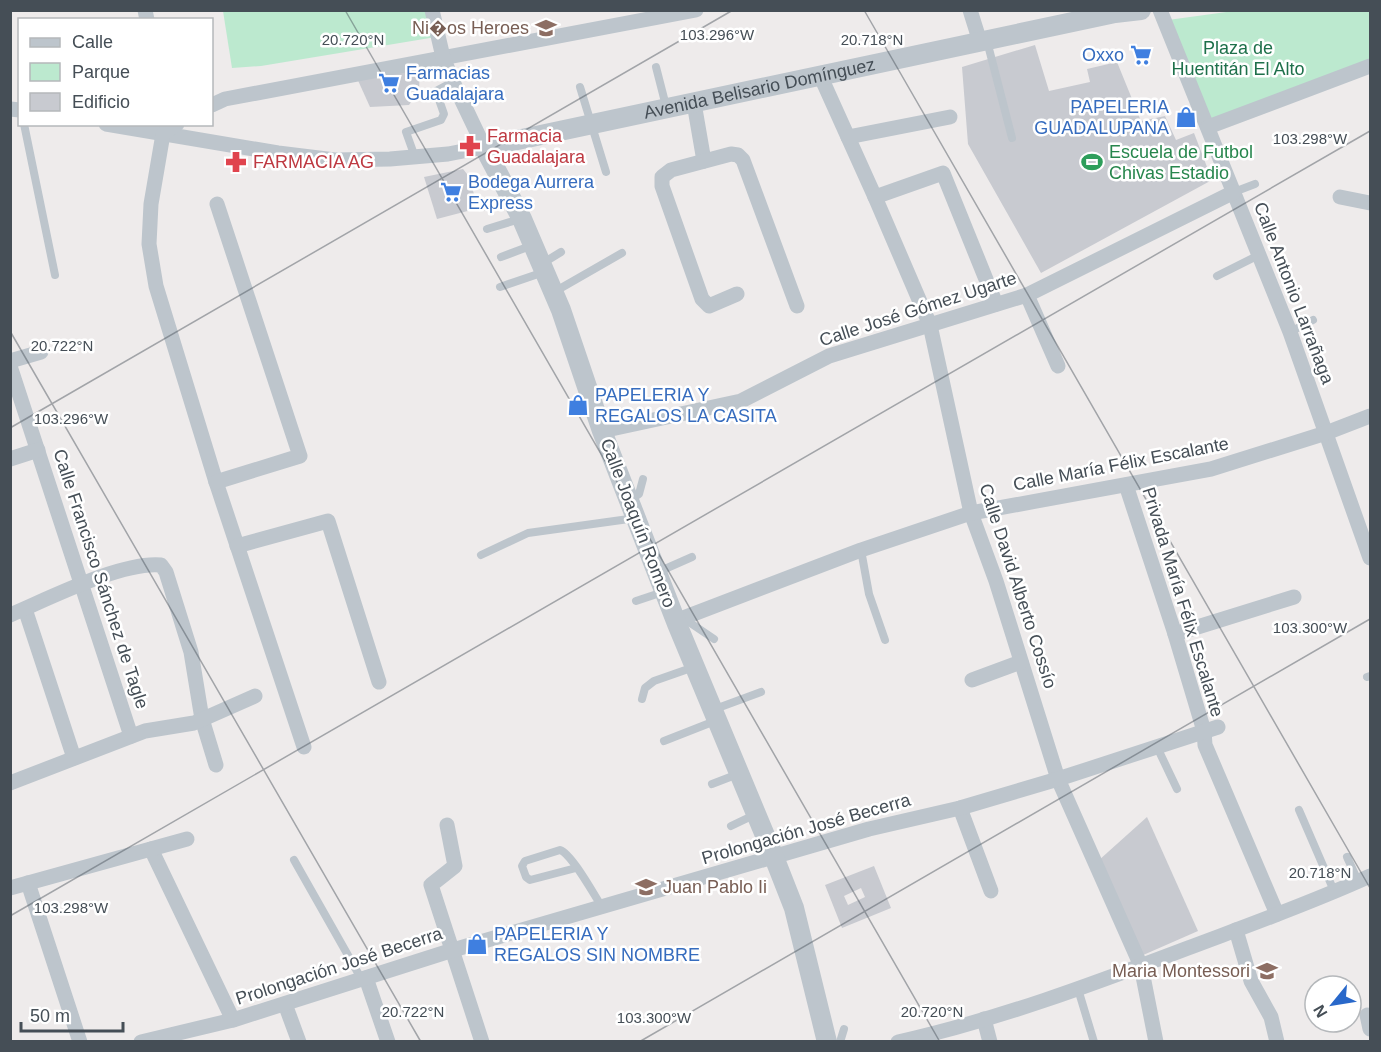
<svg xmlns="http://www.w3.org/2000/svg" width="1381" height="1052" font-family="Helvetica,sans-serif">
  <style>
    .park { fill: #bce9cf }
    .building { fill: #c8cad0; fill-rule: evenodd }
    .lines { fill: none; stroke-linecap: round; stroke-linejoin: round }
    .service { stroke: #bdc5cc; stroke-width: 8 }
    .minor { stroke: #bdc5cc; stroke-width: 15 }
    .tertiary { stroke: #bdc5cc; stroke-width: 20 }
    .ticks { fill: none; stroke: #454e56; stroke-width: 1.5; stroke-opacity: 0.45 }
    .labels { text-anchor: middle; stroke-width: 5; stroke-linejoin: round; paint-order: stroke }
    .education-label { font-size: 18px; fill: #785e54; stroke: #fff; text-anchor: end }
    .park-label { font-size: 18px; fill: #1e704b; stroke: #fff }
    .shop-label { font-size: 18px; fill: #366cbe; stroke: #fff; text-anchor: start }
    .street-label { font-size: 18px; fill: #454e56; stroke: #fff }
    .health-label { font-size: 18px; fill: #be3a42; stroke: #fff; text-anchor: start }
    .leisure-label { font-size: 18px; fill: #27864d; stroke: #fff; text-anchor: start }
    .ticks-label { font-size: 15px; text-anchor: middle; fill: #454e56; stroke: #fff; stroke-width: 5; stroke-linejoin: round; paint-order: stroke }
  </style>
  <rect width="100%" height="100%" fill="#eeebeb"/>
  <g class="park">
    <path d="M1241,10l129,1v51l-159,58 -43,-100z"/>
    <path d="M223,11h207l6,26 -175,29 -29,2z"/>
  </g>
  <g class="building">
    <path d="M1035,45l14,46 41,-9 -3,-13 30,-7 24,59 24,-5 11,24 18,-7 18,47 -171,93 -73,-129 -6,-77z"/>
    <path d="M420,64l-1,27 -10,14 -39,2 -14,-31z"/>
    <path d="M463,169l4,5 12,34 -42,11 -13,-42z"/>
    <path d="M1147,817l51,114 -57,25 -43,-95z"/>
    <path d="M874,866l17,42 -49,20 -17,-43zM861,888l4,9 -17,8 -4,-9z"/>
  </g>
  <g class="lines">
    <g class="service">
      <path d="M987,41l25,97"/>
      <path d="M656,67l10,39"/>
      <path d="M580,87l26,85"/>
      <path d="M24,124l31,151"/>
      <path d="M415,157l-9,-25 35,-12 3,-6 -8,-23 17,-9"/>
      <path d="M1234,192l21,-8"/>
      <path d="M487,207l23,-10"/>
      <path d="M487,229l33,-10"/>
      <path d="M501,257l32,-12"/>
      <path d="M543,263l18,-11"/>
      <path d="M1217,276l42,-21"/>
      <path d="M500,287l44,-15"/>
      <path d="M554,292l68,-39"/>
      <path d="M1290,332l23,-12"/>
      <path d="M629,501l10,-7 4,-15"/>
      <path d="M861,550l8,44 16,46"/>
      <path d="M481,555l47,-22 108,-15"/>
      <path d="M658,572l34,-15"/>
      <path d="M636,601l27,-9"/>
      <path d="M683,618l31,21"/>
      <path d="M1367,677l3,-1"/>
      <path d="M642,699l3,-11 9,-7 40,-14"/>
      <path d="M715,709l46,-17"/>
      <path d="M664,741l51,-20"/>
      <path d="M1157,747l20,42"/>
      <path d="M712,784l26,-10"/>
      <path d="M1299,810l35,81"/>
      <path d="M731,826l23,-11"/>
      <path d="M1347,857l11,24"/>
      <path d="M294,860l68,120"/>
      <path d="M576,868l-46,12 -4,-3 -4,-11 3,-5 35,-11c12,4 34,45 42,57"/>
      <path d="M1078,989l16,53"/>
      <path d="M840,1042l4,-13"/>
    </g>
    <g class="minor">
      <path d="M145,10l2,10"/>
      <path d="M970,10l10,32"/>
      <path d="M1160,10l130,322 80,226"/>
      <path d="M820,75l55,122 55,128 41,188 25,68 62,198 83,187 15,76"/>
      <path d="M694,103l10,58"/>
      <path d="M212,105l13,-6 471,-89"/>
      <path d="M10,109l10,1"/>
      <path d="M106,124l172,29 57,7 55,-1 58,-5 36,-7 -31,-65 -10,-25 -11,-47"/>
      <path d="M177,124l-14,10 -12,70 -2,40 7,42 60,196 88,265"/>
      <path d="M1208,127l162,-61"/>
      <path d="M848,137l102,-20"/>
      <path d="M875,197l68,-24 53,131"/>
      <path d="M1340,197l30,6"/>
      <path d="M737,294l-28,12 -7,-7 -40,-113v-9l9,-7 60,-16 7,1 5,5 54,146"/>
      <path d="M1027,295l31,71"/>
      <path d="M10,361l31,-9"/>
      <path d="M10,366l121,370"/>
      <path d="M602,431l139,-30 88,-45 198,-61 207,-103"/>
      <path d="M10,459l28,-9"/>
      <path d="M216,482l84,-26 -83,-252"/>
      <path d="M1126,485l49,149 29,97 1,14 72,169"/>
      <path d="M237,546l91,-25 51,161"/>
      <path d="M25,609l49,149"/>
      <path d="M10,615c38,-16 112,-54 151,-50l5,7 25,80 11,67 14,46"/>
      <path d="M677,624l6,-6 178,-68 110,-37 240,-44 115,-36 44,-17"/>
      <path d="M1175,634l119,-37"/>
      <path d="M972,680l49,-18"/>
      <path d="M10,783l135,-52 49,-8 61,-27"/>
      <path d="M960,808l31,83"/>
      <path d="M447,825l8,41 -24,19 51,157"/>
      <path d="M151,849l82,171"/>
      <path d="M28,883l52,159"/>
      <path d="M10,888l177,-49"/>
      <path d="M1236,930l15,51 20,36 6,25"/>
      <path d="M366,978l22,64"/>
      <path d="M285,1004l14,38"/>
      <path d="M1367,1015l3,14"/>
      <path d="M984,1019l6,23"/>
      <path d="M141,1042l92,-22 220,-70 416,-121 91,-21 98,-29 160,-52"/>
      <path d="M898,1042c99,-22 195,-58 290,-94 61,-23 123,-45 182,-72"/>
    </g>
    <path class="tertiary" id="s1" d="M827,1042l-33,-134 -20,-51 -97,-233 -75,-193 -41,-121 -39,-91 -38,-72 631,-134 26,-3"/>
  </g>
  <path class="ticks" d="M345,10l595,1032M864,10l506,878M10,331l411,711M10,428l723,-418M10,916l1360,-785M639,1042l731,-423"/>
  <defs>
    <symbol id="school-bare" viewBox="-9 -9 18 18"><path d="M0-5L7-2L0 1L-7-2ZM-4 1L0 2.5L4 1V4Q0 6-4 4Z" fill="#8d6e63" stroke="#fff" stroke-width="2.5" paint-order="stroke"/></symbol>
    <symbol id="supermarket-bare" viewBox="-9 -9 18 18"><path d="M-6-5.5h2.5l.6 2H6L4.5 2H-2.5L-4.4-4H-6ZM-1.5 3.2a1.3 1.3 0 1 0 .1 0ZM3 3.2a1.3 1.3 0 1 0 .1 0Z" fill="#3f7fe0" stroke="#fff" stroke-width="2.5" paint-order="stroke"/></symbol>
    <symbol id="shop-bare" viewBox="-9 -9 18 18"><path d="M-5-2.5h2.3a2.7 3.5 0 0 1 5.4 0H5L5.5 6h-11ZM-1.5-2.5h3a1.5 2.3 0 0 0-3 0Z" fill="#3f7fe0" stroke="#fff" stroke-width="2.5" paint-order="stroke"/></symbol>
    <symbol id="pharmacy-bare" viewBox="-9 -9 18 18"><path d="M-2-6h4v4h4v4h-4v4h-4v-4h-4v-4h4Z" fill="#e0444e" stroke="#fff" stroke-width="2.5" paint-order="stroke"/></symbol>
    <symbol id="stadium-bare" viewBox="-9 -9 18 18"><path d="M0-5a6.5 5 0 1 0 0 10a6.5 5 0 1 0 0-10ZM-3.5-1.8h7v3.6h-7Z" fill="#2e9e5b" stroke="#fff" stroke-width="2.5" paint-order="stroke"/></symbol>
  </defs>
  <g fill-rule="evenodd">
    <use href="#school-bare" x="531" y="13" width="30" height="30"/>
    <use href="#supermarket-bare" x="1126" y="40" width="30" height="30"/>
    <use href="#supermarket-bare" x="374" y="68" width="30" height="30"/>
    <use href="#shop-bare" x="1171" y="102" width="30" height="30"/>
    <use href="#pharmacy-bare" x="455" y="131" width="30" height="30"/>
    <use href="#pharmacy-bare" x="221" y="147" width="30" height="30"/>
    <use href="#stadium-bare" x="1077" y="147" width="30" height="30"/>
    <use href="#supermarket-bare" x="436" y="177" width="30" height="30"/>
    <use href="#shop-bare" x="563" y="390" width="30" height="30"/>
    <use href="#school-bare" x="631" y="872" width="30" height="30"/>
    <use href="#shop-bare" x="462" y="929" width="30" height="30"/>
    <use href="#school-bare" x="1252" y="956" width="30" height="30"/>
  </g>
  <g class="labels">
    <g class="education-label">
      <text x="529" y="34">Ni�os Heroes</text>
      <text x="663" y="893" text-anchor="start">Juan Pablo Ii</text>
      <text x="1250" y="977">Maria Montessori</text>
    </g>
    <g class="park-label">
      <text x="1238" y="54">Plaza de<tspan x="1238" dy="21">Huentitán El Alto</tspan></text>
    </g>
    <g class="shop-label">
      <text x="1124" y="61" text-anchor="end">Oxxo</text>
      <text x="406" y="79">Farmacias<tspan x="406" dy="21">Guadalajara</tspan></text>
      <text x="1169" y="113" text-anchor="end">PAPELERIA<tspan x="1169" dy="21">GUADALUPANA</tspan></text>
      <text x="468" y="188">Bodega Aurrera<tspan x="468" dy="21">Express</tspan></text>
      <text x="595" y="401">PAPELERIA Y<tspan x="595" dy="21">REGALOS LA CASITA</tspan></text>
      <text x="494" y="940">PAPELERIA Y<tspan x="494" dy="21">REGALOS SIN NOMBRE</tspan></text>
    </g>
    <g class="street-label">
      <text dy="6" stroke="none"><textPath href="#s1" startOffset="1242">Avenida Belisario Domínguez</textPath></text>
      <text transform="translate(1294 293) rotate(69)" y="6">Calle Antonio Larrañaga</text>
      <text transform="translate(918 309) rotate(-18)" y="6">Calle José Gómez Ugarte</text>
      <text transform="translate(1121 464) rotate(-11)" y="6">Calle María Félix Escalante</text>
      <text transform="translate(638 523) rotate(69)" y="6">Calle Joaquín Romero</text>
      <text transform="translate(101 579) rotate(72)" y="6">Calle Francisco Sánchez de Tagle</text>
      <text transform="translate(1018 586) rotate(72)" y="6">Calle David Alberto Cossío</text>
      <text transform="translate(1183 602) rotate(73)" y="6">Privada María Félix Escalante</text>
      <text transform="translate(806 829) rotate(-16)" y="6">Prolongación José Becerra</text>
      <text transform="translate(339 966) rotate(-18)" y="6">Prolongación José Becerra</text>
    </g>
    <g class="health-label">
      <text x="487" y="142">Farmacia<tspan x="487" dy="21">Guadalajara</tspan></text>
      <text x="253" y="168">FARMACIA AG</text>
    </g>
    <g class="leisure-label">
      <text x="1109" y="158">Escuela de Futbol<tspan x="1109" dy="21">Chivas Estadio</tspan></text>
    </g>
  </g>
  <g class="ticks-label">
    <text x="717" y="40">103.296°W</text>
    <text x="872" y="45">20.718°N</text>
    <text x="353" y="45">20.720°N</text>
    <text x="1310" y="144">103.298°W</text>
    <text x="62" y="351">20.722°N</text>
    <text x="71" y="424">103.296°W</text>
    <text x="1310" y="633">103.300°W</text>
    <text x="1320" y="878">20.718°N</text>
    <text x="71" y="913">103.298°W</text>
    <text x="413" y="1017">20.722°N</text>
    <text x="932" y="1017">20.720°N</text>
    <text x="654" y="1023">103.300°W</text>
  </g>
  <rect width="1381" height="1052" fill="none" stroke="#454e56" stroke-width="24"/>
  <rect x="18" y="18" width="195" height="108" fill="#ffffff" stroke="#b5b8bb" stroke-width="1.5"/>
  <rect x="30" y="38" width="30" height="9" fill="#bdc5cc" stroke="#b5b8bb" stroke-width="1.5"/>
  <text x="72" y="48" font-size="18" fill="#454e56">Calle</text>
  <rect x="30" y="63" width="30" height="18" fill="#bce9cf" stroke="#b5b8bb" stroke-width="1.5"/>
  <text x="72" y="78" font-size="18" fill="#454e56">Parque</text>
  <rect x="30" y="93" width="30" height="18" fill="#c8cad0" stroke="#b5b8bb" stroke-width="1.5"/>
  <text x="72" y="108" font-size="18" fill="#454e56">Edificio</text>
  <g transform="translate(1333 1004) rotate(240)"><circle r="28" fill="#ffffff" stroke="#b5b8bb" stroke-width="1.5"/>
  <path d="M0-4.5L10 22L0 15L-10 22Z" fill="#2968ca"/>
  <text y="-9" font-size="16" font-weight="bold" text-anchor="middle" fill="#454e56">N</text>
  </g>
  <path d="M21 1022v9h102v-9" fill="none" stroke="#454e56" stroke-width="3"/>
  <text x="30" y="1022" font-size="18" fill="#454e56" stroke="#ffffff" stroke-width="4.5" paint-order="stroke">50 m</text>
</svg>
